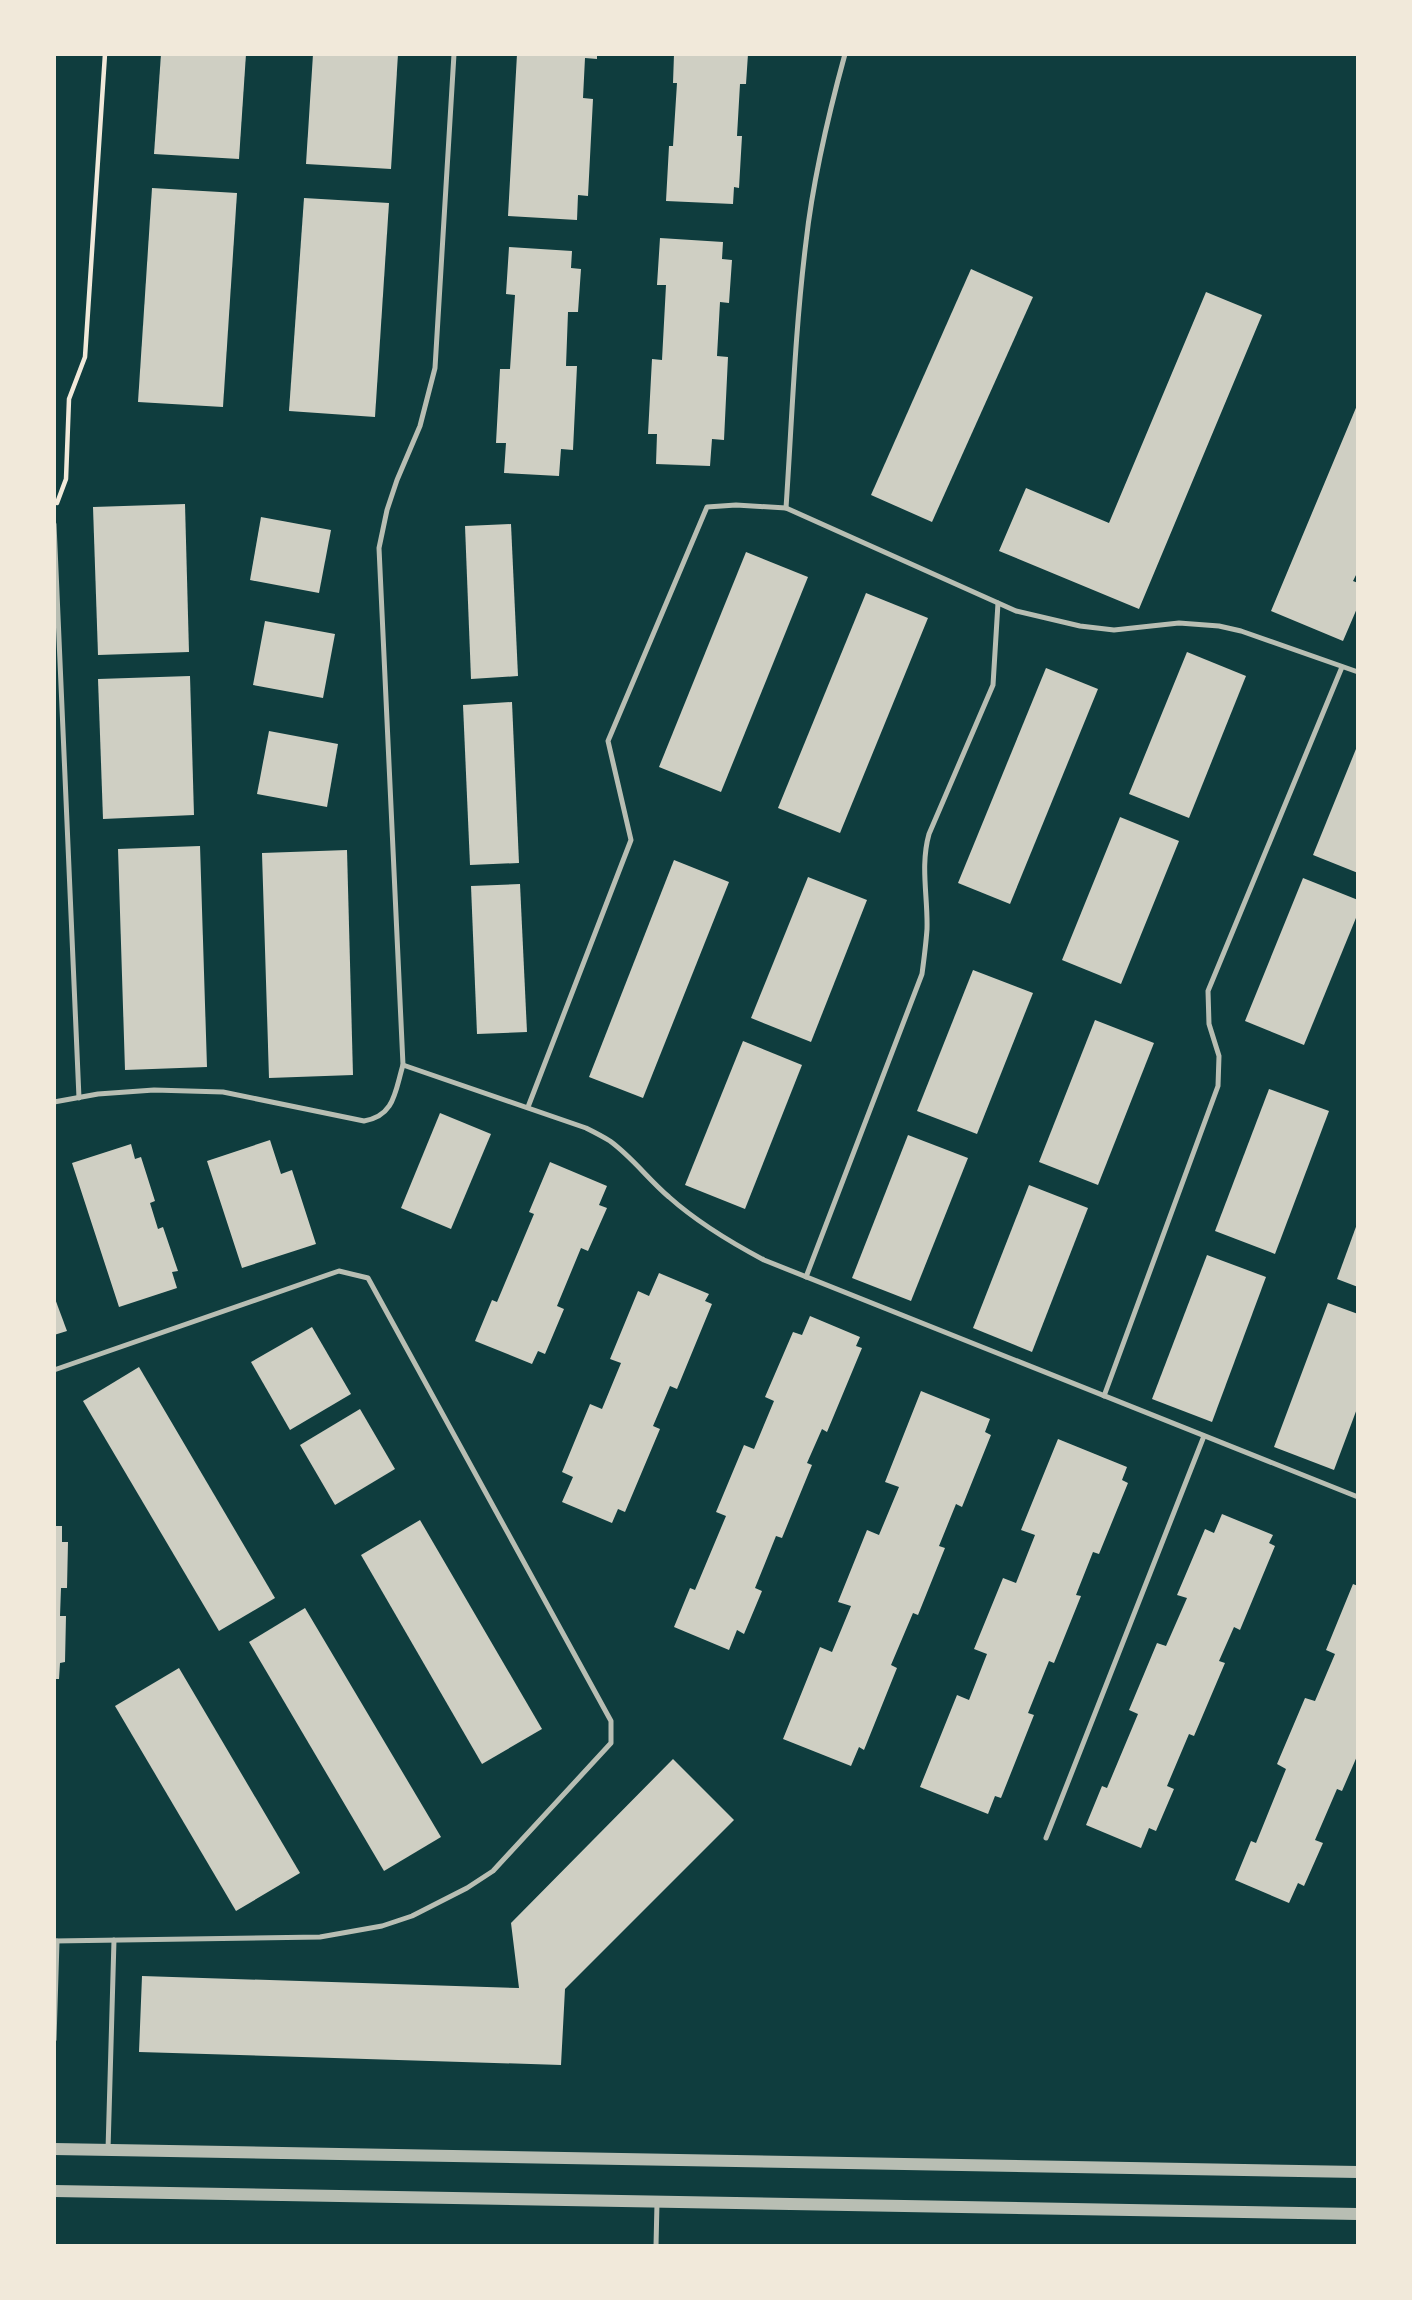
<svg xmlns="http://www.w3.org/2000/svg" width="1412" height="2300" font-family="Cabin,sans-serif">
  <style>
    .building { fill: #cfcfc3 }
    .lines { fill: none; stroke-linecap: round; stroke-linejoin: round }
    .path { stroke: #f1e9da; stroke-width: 4.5 }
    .service { stroke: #b8beb3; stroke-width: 5 }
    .tertiary { stroke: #b8beb3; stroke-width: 12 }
  </style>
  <rect width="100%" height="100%" fill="#0f3d3e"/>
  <g class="building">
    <path d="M161,54h85l-7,105 -85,-5z"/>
    <path d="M313,54h85l-7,115 -85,-5z"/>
    <path d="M517,54h80v5l-12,-1 -2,40 10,1 -5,97 -10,-1 -1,25 -69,-4z"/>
    <path d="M674,54h74l-2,30h-6l-3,52h5l-3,52 -5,-1 -1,17 -67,-3 3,-55h4l4,-63h-4z"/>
    <path d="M152,188l85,5 -14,214 -85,-5z"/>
    <path d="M304,198l85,5 -14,214 -86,-6z"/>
    <path d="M660,238l63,4 -1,17 10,1 -3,43 -9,-1 -3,54 11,1 -4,83 -12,-1 -2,27 -54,-2 1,-30h-9l4,-75 10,1 4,-75h-9z"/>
    <path d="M509,247l63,4 -1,17 10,1 -3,43h-10l-2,54h11l-4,84 -12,-1 -2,27 -55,-3 2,-30h-10l4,-74h10l5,-74 -9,-1z"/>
    <path d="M971,269l62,28 -101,225 -61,-27z"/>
    <path d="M1206,292l56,23 -123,294 -140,-58 27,-63 83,35z"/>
    <path d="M1358,403v168l-5,10 5,2v23l-15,35 -72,-30z"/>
    <path d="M185,504l4,148 -91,3 -5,-148z"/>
    <path d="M261,517l70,13 -12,63 -69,-13z"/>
    <path d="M511,524l7,152 -47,3 -6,-153z"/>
    <path d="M746,552l62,25 -87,215 -62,-25z"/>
    <path d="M866,593l62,25 -88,215 -62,-25z"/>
    <path d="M265,621l70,13 -12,64 -70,-13z"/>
    <path d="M1187,652l59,24 -57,142 -60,-24z"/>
    <path d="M1046,668l52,21 -88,215 -52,-21z"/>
    <path d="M190,676l4,139 -91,4 -5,-140z"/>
    <path d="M512,702l7,161 -49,2 -7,-160z"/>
    <path d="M269,731l69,13 -11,63 -70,-13z"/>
    <path d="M1358,744v129l-45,-18z"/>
    <path d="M1120,817l59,24 -58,143 -59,-24z"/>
    <path d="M200,846l7,221 -82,3 -7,-221z"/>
    <path d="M347,850l6,225 -84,3 -7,-225z"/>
    <path d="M674,860l55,22 -86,216 -54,-21z"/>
    <path d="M808,877l59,23 -56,142 -60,-24z"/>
    <path d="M1303,878l55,22v13l-54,132 -59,-24z"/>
    <path d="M520,884l7,148 -50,2 -6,-148z"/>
    <path d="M973,970l60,23 -56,141 -60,-23z"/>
    <path d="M1095,1020l59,23 -56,142 -59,-23z"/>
    <path d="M743,1041l59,24 -57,144 -60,-24z"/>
    <path d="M1269,1089l60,22 -54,143 -60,-23z"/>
    <path d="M440,1113l51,21 -40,95 -50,-21z"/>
    <path d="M908,1135l60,23 -57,143 -59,-23z"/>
    <path d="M270,1140l11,34 11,-4 24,74 -74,24 -35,-107z"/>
    <path d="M131,1144l4,15 6,-2 14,44 -5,2 8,26 5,-2 15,44 -6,1 5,16 -58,19 -47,-144z"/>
    <path d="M550,1162l57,24 -8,19 8,3 -19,43 -7,-3 -24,58 7,3 -19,45 -7,-3 -6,13 -57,-23 17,-41 5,2 37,-88 -5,-2z"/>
    <path d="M1029,1185l59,23 -56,144 -59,-24z"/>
    <path d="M1357,1224h1v63l-21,-8z"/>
    <path d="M1207,1255l59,22 -54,145 -60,-23z"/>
    <path d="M659,1273l50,21 -4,7 7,3 -35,85 -7,-3 -17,40 7,3 -35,83 -7,-3 -6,14 -50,-21 11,-25 -11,-5 28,-68 12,5 19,-46 -11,-4 28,-68 11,5z"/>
    <path d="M54,1296l13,35 -13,4z"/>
    <path d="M1328,1303l30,11v92l-24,64 -60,-23z"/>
    <path d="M810,1316l50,21 -4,9 6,2 -35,84 -5,-3 -15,34 5,2 -30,73 -6,-2 -21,52 7,3 -18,43 -7,-4 -8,20 -55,-23 16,-39 5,2 31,-74 -10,-4 28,-67 10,4 20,-48 -9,-4 28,-65 9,3z"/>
    <path d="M312,1327l39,67 -61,36 -39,-68z"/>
    <path d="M139,1367l136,231 -56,33 -136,-230z"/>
    <path d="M921,1391l69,28 -5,13 6,3 -29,72 -6,-3 -17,42 6,2 -27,67 -5,-2 -22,52 6,3 -33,82 -5,-3 -8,19 -68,-27 37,-92 12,5 19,-46 -13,-4 29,-72 12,5 20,-48 -14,-5z"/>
    <path d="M360,1409l35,60 -60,36 -35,-60z"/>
    <path d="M1058,1439l69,28 -5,13 6,3 -29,71 -6,-2 -17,43 5,1 -27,67 -5,-2 -21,52 6,2 -33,83 -6,-2 -7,18 -68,-27 37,-92 12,5 18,-46 -13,-5 29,-71 13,5 19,-48 -14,-5z"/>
    <path d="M1222,1514l51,21 -4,8 6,3 -35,84 -6,-3 -15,34 6,2 -31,73 -5,-2 -22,52 7,3 -18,42 -7,-3 -8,20 -55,-23 16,-39 5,2 31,-74 -9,-4 28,-67 9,3 21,-48 -10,-3 28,-66 9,4z"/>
    <path d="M420,1520l122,209 -60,35 -121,-209z"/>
    <path d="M54,1526h8v16h6l-1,46h-6l-1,28h6l-1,46 -5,1 -1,16h-5z"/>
    <path d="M1353,1584l5,2v168l-16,37 -5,-2 -22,51 8,3 -19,43 -6,-3 -9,20 -54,-23 16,-39 5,2 30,-74 -9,-5 28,-66 10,3 20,-47 -9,-4z"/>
    <path d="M305,1608l136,229 -57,34 -135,-229z"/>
    <path d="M179,1668l121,205 -64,38 -121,-205z"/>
    <path d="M673,1759l61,61 -169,169 -4,76 -422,-13 3,-76 377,12 -8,-65z"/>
  </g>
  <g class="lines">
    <path class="path" d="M57,503l9,-24 3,-80 16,-42 20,-303"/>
    <g class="service">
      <path d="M786,508c6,-89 9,-178 20,-266 7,-63 22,-126 39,-188"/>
      <path d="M54,524l25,574"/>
      <path d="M403,1065l183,63c8,4 16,8 24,13 22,16 38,38 59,56 29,26 61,45 95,63l594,237"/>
      <path d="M54,1102l44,-8 56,-4 69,2 141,29c31,-5 31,-30 39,-56l-24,-517 8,-38 10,-30 23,-54 15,-58 19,-314"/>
      <path d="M528,1107l103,-267 -23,-99 99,-234 29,-2 50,3 230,103 64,15 34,4 65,-7 40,3 22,5 117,41"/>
      <path d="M806,1277l116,-303c2,-15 4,-30 5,-45 1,-32 -7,-63 2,-95l64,-149 5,-82"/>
      <path d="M54,1370l285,-99 29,7 243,443v22l-118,128 -26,17 -55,28 -30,10 -62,11 -266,4"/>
      <path d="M1104,1396l114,-310 1,-30 -10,-32 -1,-33 134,-324"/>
      <path d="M1046,1838l158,-402"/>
      <path d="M54,2040l3,-99"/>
      <path d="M108,2150l6,-210"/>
      <path d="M656,2246l1,-43"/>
    </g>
    <g class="tertiary">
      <path d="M54,2149l1304,23"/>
      <path d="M54,2191l1304,23"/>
    </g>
  </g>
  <rect width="1412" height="2300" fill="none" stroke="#f1e9da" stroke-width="112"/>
</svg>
